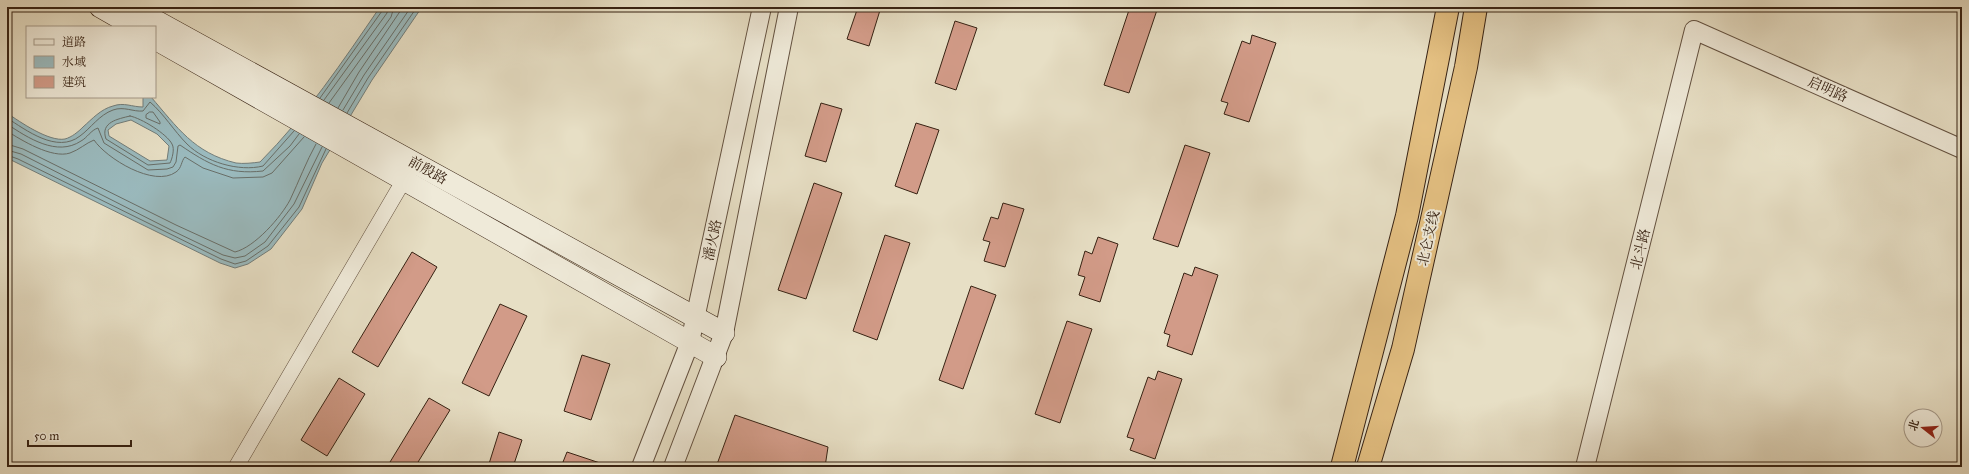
<svg xmlns="http://www.w3.org/2000/svg" width="1969" height="474" font-family="'IM FELL Great Primer','Noto Serif SC',serif">
  <style>
    .water { fill: #9ababe; stroke: #727d7a; fill-rule: evenodd }
    .lines { fill: none; stroke-linecap: round; stroke-linejoin: round }
    .shore { stroke: #686e68; stroke-width: 1 }
    .building { fill: #d29b88; stroke: #372213 }
    .minor-casing { stroke: #635140; stroke-width: 16 }
    .tertiary-casing { stroke: #635140; stroke-width: 20 }
    .secondary-casing { stroke: #372213; stroke-width: 22 }
    .motorway-casing { stroke: #372213; stroke-width: 24 }
    .minor { stroke: #efead9; stroke-width: 15 }
    .tertiary { stroke: #efead9; stroke-width: 18 }
    .secondary { stroke: #efead9; stroke-width: 21 }
    .motorway { stroke: #e4c082; stroke-width: 22 }
    .labels { text-anchor: middle; stroke-width: 4; stroke-linejoin: round; paint-order: stroke }
    .street-label { font-size: 14px; fill: #372213; stroke: #efead9 }
  </style>
  <rect width="100%" height="100%" fill="#e7dfc5"/>
  <filter id="stains"><feTurbulence type="fractalNoise" baseFrequency=".005" numOctaves="4"/><feColorMatrix values="0 0 0 0 .2 0 0 0 0 .09 0 0 0 0 .02 0 0 0 .5 -.17"/></filter>
  <radialGradient id="worn" r=".72"><stop offset=".6" stop-color="#630" stop-opacity="0"/><stop offset="1" stop-color="#630" stop-opacity=".3"/></radialGradient>
  <path class="water" d="M380,7h42l-50,73 -50,83 -20,46 -31,40 -23,15 -13,4 -15,-5 -213,-105v-45c13,9 42,29 58,26 7,-2 13,-7 18,-12 9,-8 18,-18 30,-21 11,-4 19,1 30,1v-10h8c26,30 43,56 85,66 7,1 17,0 24,-1 46,-46 83,-101 120,-155zM131,120l26,14 12,12 -2,14 -17,1 -41,-25 -1,-6 8,-6z"/>
  <g class="lines">
    <g class="shore">
      <path d="M320,98l62,-87 1,-4"/>
      <path d="M324,100l63,-87 1,-6"/>
      <path d="M329,103l62,-86 3,-10"/>
      <path d="M338,108l21,-36 44,-65"/>
      <path d="M343,110l21,-35 47,-68"/>
      <path d="M150,112h3l7,10v2l-14,-6v-3z"/>
      <path d="M347,113l21,-35 49,-71"/>
      <path d="M130,116c11,2 37,18 42,28 3,5 0,15 -2,19l-22,2 -42,-26c-6,-17 12,-20 24,-23z"/>
      <path d="M7,118c19,12 50,36 73,18 11,-8 19,-21 33,-26 11,-4 20,2 30,1l7,-9c14,12 24,29 37,42 18,18 52,28 76,22l31,-35"/>
      <path d="M7,124c21,14 50,33 74,17 6,-3 10,-11 17,-13l6,15 44,27 19,-1 6,-2 3,-5 2,-16 2,-1c28,19 47,30 83,26l27,-25 9,-12"/>
      <path d="M7,131c14,9 45,28 63,22 9,-3 16,-10 24,-13 12,18 60,48 82,32 6,-4 5,-11 9,-15l18,11 30,10 30,-1 9,-4 32,-36"/>
      <path d="M7,144l16,5 153,76 59,27c20,-5 46,-35 55,-52 9,-19 16,-38 26,-56"/>
      <path d="M7,150l14,4 152,77 50,24 12,3 10,-2 20,-14 29,-38 28,-57"/>
      <path d="M7,155l11,4 203,100 14,5 11,-3 22,-15 31,-39 27,-58"/>
    </g>
  </g>
  <g class="building">
    <path d="M858,7h23l-12,39 -22,-7z"/>
    <path d="M1130,7h28l-29,86 -25,-8z"/>
    <path d="M955,21l22,7 -21,62 -21,-7z"/>
    <path d="M1252,35l24,8 -27,79 -25,-8 4,-11 -7,-2 21,-60 8,3z"/>
    <path d="M821,103l21,6 -16,53 -21,-6z"/>
    <path d="M916,123l23,7 -22,64 -22,-8z"/>
    <path d="M1185,145l25,8 -32,94 -25,-8z"/>
    <path d="M814,183l28,10 -36,106 -28,-9z"/>
    <path d="M1003,203l21,6 -19,58 -21,-6 6,-19 -7,-2 8,-23 7,2z"/>
    <path d="M885,235l25,8 -33,97 -24,-9z"/>
    <path d="M1098,237l20,7 -18,58 -21,-7 6,-18 -7,-2 7,-24 7,3z"/>
    <path d="M412,252l25,15 -59,100 -26,-15z"/>
    <path d="M1195,267l23,8 -26,80 -25,-9 3,-11 -6,-2 20,-60 8,3z"/>
    <path d="M971,286l25,9 -33,94 -24,-9z"/>
    <path d="M500,304l27,12 -38,80 -27,-13z"/>
    <path d="M1067,321l25,8 -32,94 -25,-9z"/>
    <path d="M582,355l28,9 -19,56 -27,-9z"/>
    <path d="M1158,371l24,8 -27,80 -25,-9 4,-11 -7,-2 21,-60 7,3z"/>
    <path d="M339,378l26,16 -38,62 -26,-16z"/>
    <path d="M429,398l21,12 -35,57h-28z"/>
    <path d="M735,415l93,32 -3,20h-109z"/>
    <path d="M499,432l23,8 -9,27h-25z"/>
    <path d="M567,452l39,13v2h-45z"/>
  </g>
  <g class="lines">
    <defs>
      <path id="minor" d="M236,467l172,-294"/>
      <g id="tertiary">
        <path d="M641,467l49,-125 72,-335"/>
        <path d="M673,467l51,-134 65,-326"/>
        <path d="M1585,467l109,-437 268,119"/>
      </g>
      <g id="secondary">
        <path d="M100,7l35,20"/>
        <path d="M131,7l593,326"/>
        <path d="M155,39l561,318"/>
      </g>
      <g id="motorway">
        <path d="M1342,467l65,-251 41,-209"/>
        <path d="M1368,467l35,-118 63,-282 10,-60"/>
      </g>
    </defs>
    <use href="#minor" class="minor-casing"/>
    <use href="#tertiary" class="tertiary-casing"/>
    <use href="#secondary" class="secondary-casing"/>
    <use href="#motorway" class="motorway-casing"/>
    <use href="#minor" class="minor"/>
    <use href="#tertiary" class="tertiary"/>
    <use href="#secondary" class="secondary"/>
    <use href="#motorway" class="motorway"/>
  </g>
  <g class="labels">
    <g class="street-label">
      <text transform="translate(1828 89) rotate(24)" y="5">启明路</text>
      <text transform="translate(428 170) rotate(29)" y="5">前殷路</text>
      <text transform="translate(1428 238) rotate(-77)" y="5">北仑支线</text>
      <text transform="translate(712 240) rotate(-78)" y="5">潘火路</text>
      <text transform="translate(1640 249) rotate(-76)" y="5">北斗路</text>
    </g>
  </g>
  <rect width="1969" height="474" fill="none" stroke="#e7dfc5" stroke-width="24"/>
  <rect x="8" y="8" width="1953" height="458" fill="none" stroke="#372213" stroke-width="2"/>
  <rect x="12" y="12" width="1945" height="450" fill="none" stroke="#372213"/>
  <rect x="26" y="26" width="130" height="72" fill="#efead9" stroke="#a59a8a"/>
  <rect x="34" y="39" width="20" height="6" fill="#efead9" stroke="#a59a8a"/>
  <text x="62" y="46" font-size="12" fill="#372213">道路</text>
  <rect x="34" y="56" width="20" height="12" fill="#9ababe" stroke="#a59a8a"/>
  <text x="62" y="66" font-size="12" fill="#372213">水域</text>
  <rect x="34" y="76" width="20" height="12" fill="#d29b88" stroke="#a59a8a"/>
  <text x="62" y="86" font-size="12" fill="#372213">建筑</text>
  <g transform="translate(1923 428) rotate(287)"><circle r="19" fill="#efead9" stroke="#a59a8a"/>
  <path d="M0-3L7 15L0 10L-7 15Z" fill="#8f2418"/>
  <text y="-6" font-size="11" font-weight="bold" text-anchor="middle" fill="#372213">北</text>
  </g>
  <path d="M28 440v6h103v-6" fill="none" stroke="#372213" stroke-width="2"/>
  <text x="34" y="440" font-size="12" fill="#372213" stroke="#efead9" stroke-width="3" paint-order="stroke">50 m</text>
  <rect width="100%" height="100%" filter="url(#stains)"/>
  <rect width="100%" height="100%" fill="url(#worn)"/>
</svg>
